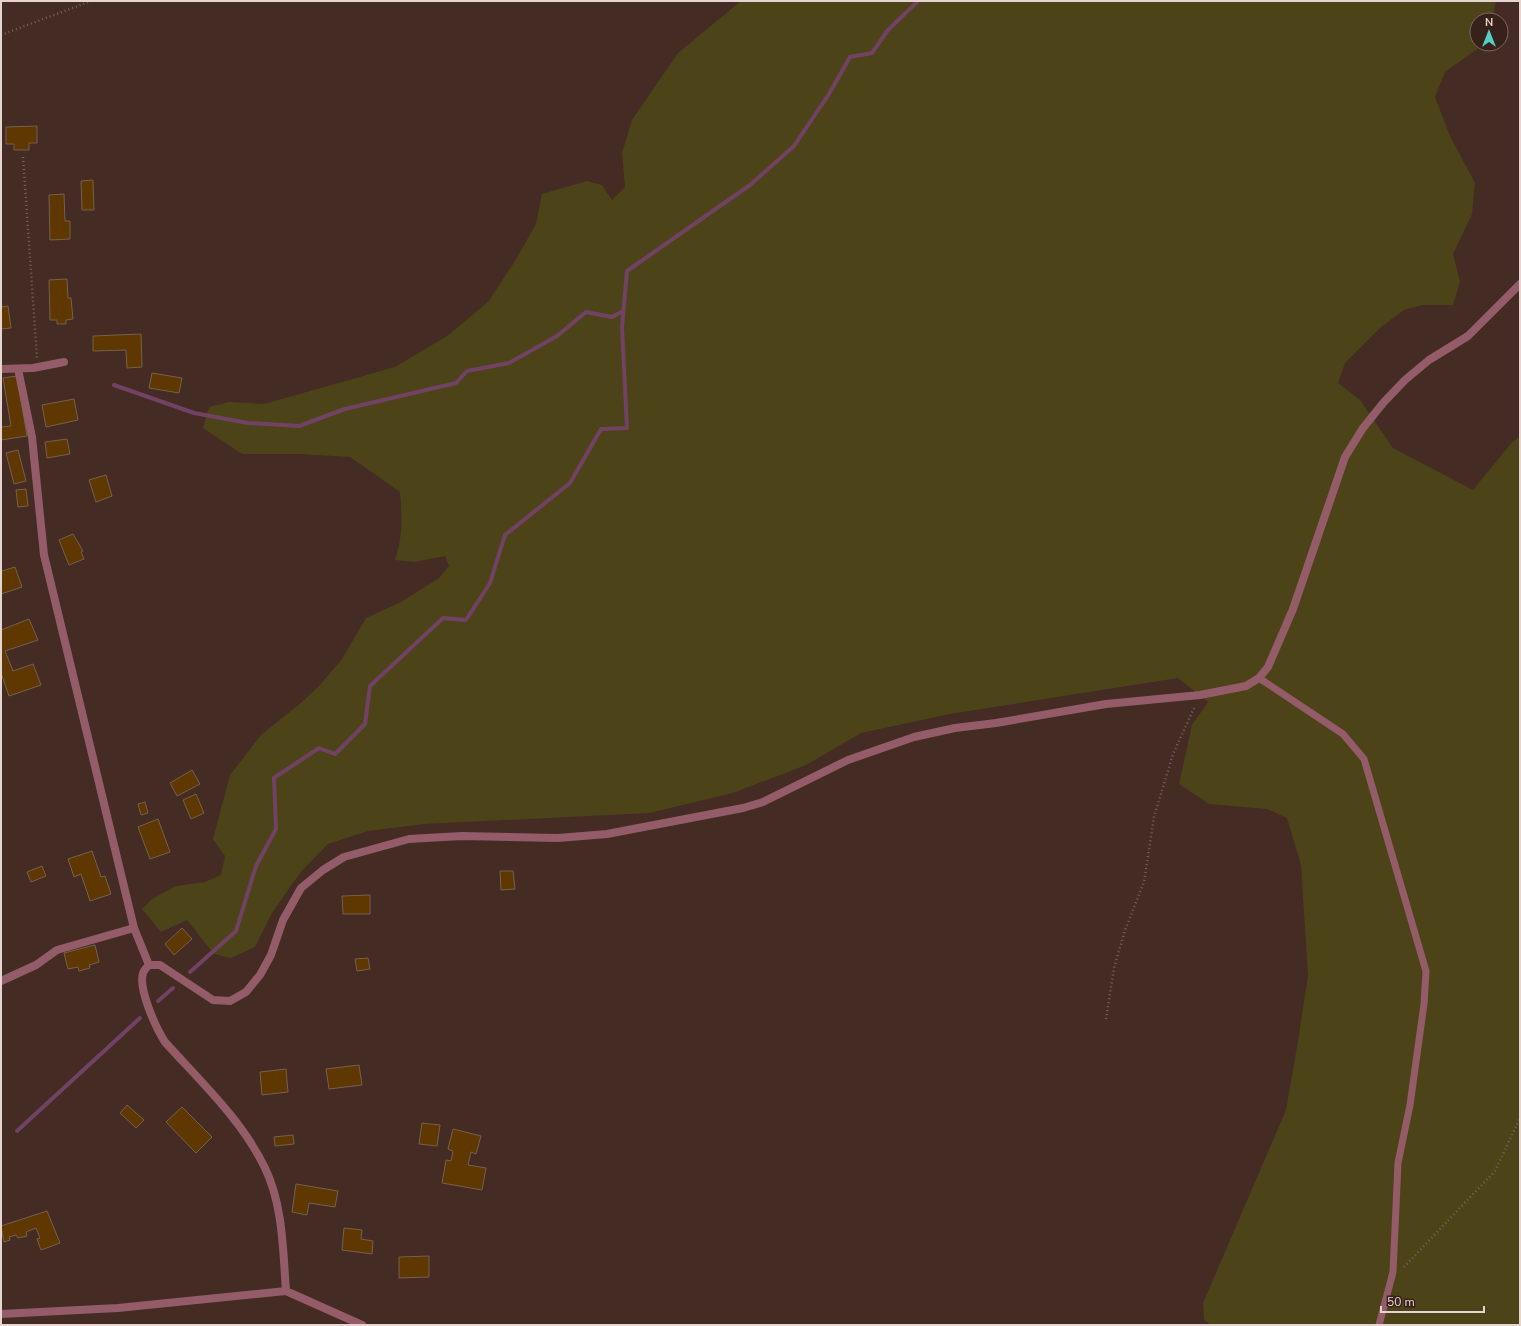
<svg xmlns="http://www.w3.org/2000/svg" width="1521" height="1326" font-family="'Nunito Sans',sans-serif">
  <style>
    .green { fill: #4d4319 }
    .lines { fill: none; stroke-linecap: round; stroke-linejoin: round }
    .stream { stroke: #714263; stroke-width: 4 }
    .building { fill: #5f3700; stroke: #75614d }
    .path { stroke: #79635c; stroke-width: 2.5; stroke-dasharray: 1 3; stroke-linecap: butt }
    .lane { stroke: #945c68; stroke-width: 7 }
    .street { stroke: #945c68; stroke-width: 8 }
  </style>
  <rect width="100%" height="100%" fill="#442b24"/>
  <path class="green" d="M741,1h755l-4,19h-15v24h7l-39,28 -10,25 15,39 25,47 -3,31 -19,40 7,28 -7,23h-31l-18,5 -23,17 -36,36 -7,20 22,17 33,48 80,42 40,-49 7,-4v888h-309l-7,-5 -1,-17 83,-193 12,-69 10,-65 -7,-111 -14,-47 -20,-9 -58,-5 -30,-20 13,-59 16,-23 -30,-24 -228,36 -89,19 -55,32 -73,28 -84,20 -225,11 -56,7 -40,13 -28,29 -28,40 -17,34 -24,11 -17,-4 -27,-34 -26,12 -19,-23 10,-10 24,-13 29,-4 16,-7 4,-19 -12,-17 17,-64 31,-40 41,-33 18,-17 22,-26 24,-41 35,-16 38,-24 10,-12 -4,-10 -31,6 -19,-2c8,-23 7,-44 5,-68l-50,-35 -50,-3h-58l-39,-26 6,-21 20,-5 35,2 131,-37 52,-31 41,-34 27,-41 21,-37 6,-30 45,-13 15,4 10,15 13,-13 -3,-34 10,-33 46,-67z"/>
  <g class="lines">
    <g class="stream">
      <path d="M114,385l80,28 54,10 51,3 46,-17 111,-26 11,-12 42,-8 48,-27 29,-24 26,5 11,-6"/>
      <path d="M190,972l46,-41 20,-65 20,-37 -2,-51 45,-30 16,6 30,-30 5,-38 73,-68 23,2 24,-37 15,-48 65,-52 31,-54 26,-1 -5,-101 5,-56 123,-86 44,-39 35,-52 21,-37 22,-4 16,-23 30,-29"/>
      <path d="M158,1001l15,-13"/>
      <path d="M17,1131l123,-113"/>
    </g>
  </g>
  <g class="building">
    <path d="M37,126v17h-8v7h-15v-6h-8v-17z"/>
    <path d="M93,180l1,30h-12l-1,-29z"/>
    <path d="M64,194l1,27h5v18l-20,1 -1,-45z"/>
    <path d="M67,279l1,19h3l2,21 -7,1v4h-9v-4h-7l-1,-40z"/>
    <path d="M1,298l1,9 6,-1 3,22 -10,1z"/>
    <path d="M141,334l1,33 -15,1 -1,-18 -33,1v-15z"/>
    <path d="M152,373l30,5 -3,15 -30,-5z"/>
    <path d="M17,376l10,60 -26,4v-13l10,-1 -8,-48z"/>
    <path d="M74,399l4,21 -32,7 -4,-22z"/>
    <path d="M67,439l3,15 -23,4 -2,-16z"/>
    <path d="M18,450l8,31 -12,3 -8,-31z"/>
    <path d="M106,475l6,21 -16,6 -7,-22z"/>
    <path d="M26,489l2,17 -10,1 -2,-17z"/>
    <path d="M73,534l10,17 -2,1 3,7 -15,6 -10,-25z"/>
    <path d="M15,567l7,20 -21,7v-26l1,3z"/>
    <path d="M29,619l9,21 -33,11 8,20 20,-7 8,21 -32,11 -8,-23v-43z"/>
    <path d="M192,770l8,14 -23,12 -7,-13z"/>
    <path d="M196,794l8,19 -13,6 -8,-19z"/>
    <path d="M145,802l3,11 -7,2 -3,-11z"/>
    <path d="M158,819l12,33 -20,7 -12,-32z"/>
    <path d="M92,851l9,26 4,-1 6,18 -21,7 -9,-27 -7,3 -6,-18z"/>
    <path d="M42,866l4,10 -15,6 -4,-10z"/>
    <path d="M500,871h13l2,18 -14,1z"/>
    <path d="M370,895v19h-27l-1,-18z"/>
    <path d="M182,928l10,11 -18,16 -9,-11z"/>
    <path d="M95,945l4,17 -10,3 1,3 -11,3 -1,-4 -10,2 -4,-16z"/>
    <path d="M368,958l2,11 -13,2 -2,-12z"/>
    <path d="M359,1065l3,20 -33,4 -3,-20z"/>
    <path d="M286,1069l2,23 -26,3 -2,-23z"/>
    <path d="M127,1105l17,15 -8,8 -16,-15z"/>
    <path d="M182,1107l30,30 -16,16 -30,-31z"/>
    <path d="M422,1123l18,2 -3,21 -18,-2z"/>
    <path d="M453,1129l28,7 -5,18 -5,-2 -3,13 18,3 -4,22 -40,-7 4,-23 5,1 2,-10 -5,-2z"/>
    <path d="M293,1135l1,9 -19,2 -1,-9z"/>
    <path d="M296,1184l42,7 -3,16 -26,-4 -2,12 -15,-3z"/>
    <path d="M47,1211l13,32 -19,7 -4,-11 3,-1 -4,-10 -10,4 1,4 -9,2 -2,-3 -7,2 1,3 -6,2 -3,-16z"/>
    <path d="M344,1228l18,2 -1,9 12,2 -1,13 -30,-4z"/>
    <path d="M429,1256v21l-30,1v-21z"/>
  </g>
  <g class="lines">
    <g class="path">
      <path d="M1,35l90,-34"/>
      <path d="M23,157l14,201"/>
      <path d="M1106,1019l8,-51 11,-38 19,-48 10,-65 19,-63 22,-48"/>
      <path d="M1404,1267l91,-96 25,-53"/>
    </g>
    <path class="lane" d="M1259,678l84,56 21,25 62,212 -2,33 -14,101 -12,58 -5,109 -14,53"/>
    <g class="street">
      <path d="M1,369l32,-1 31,-6"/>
      <path d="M18,369l14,68 12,118 90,373 15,37"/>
      <path d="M1,981l35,-16 21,-15 77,-22"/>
      <path d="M1,1314l117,-6 168,-17"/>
      <path d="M362,1325l-76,-34c-3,-40 -3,-86 -21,-123 -23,-48 -65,-87 -100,-126 -9,-14 -27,-53 -22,-69 1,-3 4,-6 6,-8h11l53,35 17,1 16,-9 14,-17 11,-20 12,-35 18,-32 22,-18 21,-13 65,-18 53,-3 96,2 49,-4 136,-26 20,-6 85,-42 66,-23 41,-9 41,-5 110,-19 94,-9 46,-9 13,-8 9,-11 25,-58 52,-152 18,-29 21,-26 21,-22 24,-20 39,-24 52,-52"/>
    </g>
  </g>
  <rect width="1521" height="1326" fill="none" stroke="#e5d4cf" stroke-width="4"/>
  <g transform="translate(1489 32)"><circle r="19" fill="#39211b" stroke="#7e6963"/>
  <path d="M0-3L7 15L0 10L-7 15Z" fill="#56cec4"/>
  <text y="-6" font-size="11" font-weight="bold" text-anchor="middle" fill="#e5d4cf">N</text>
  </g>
  <path d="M1381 1306v6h103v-6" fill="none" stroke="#e5d4cf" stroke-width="2"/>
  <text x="1387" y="1306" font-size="12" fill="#e5d4cf" stroke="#39211b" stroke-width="3" paint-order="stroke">50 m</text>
</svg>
